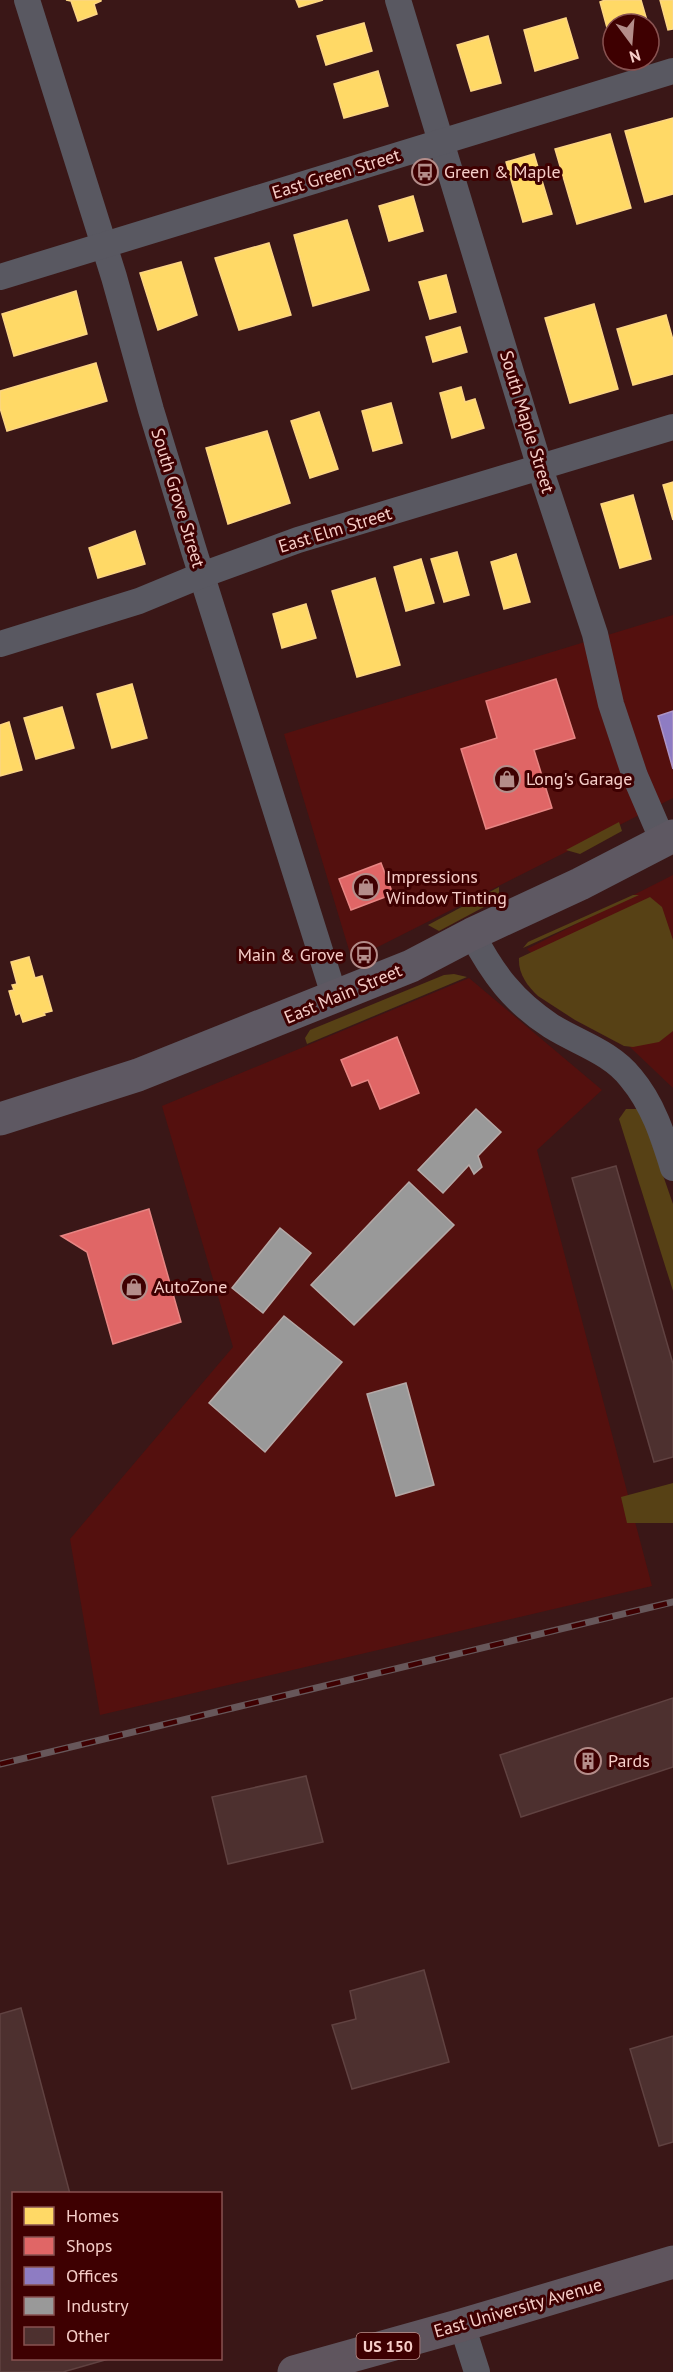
<svg xmlns="http://www.w3.org/2000/svg" width="673" height="2372" font-family="'PT Sans',sans-serif">
  <style>
    .built { fill: #54100e }
    .green { fill: #574115 }
    .homes { fill: #ffd966; stroke: #fcd583; stroke-width: 1.5 }
    .shops { fill: #e06666; stroke: #e78583; stroke-width: 1.5 }
    .offices { fill: #8e7cc3; stroke: #ad94c4; stroke-width: 1.5 }
    .industry { fill: #999; stroke: #b5a9a7; stroke-width: 1.5 }
    .building { fill: #4d302f; stroke: #604241; stroke-width: 1.5 }
    .lines { fill: none; stroke-linecap: round; stroke-linejoin: round }
    .street { stroke: #595861; stroke-width: 26 }
    .secondary { stroke: #5e5862; stroke-width: 33 }
    .primary { stroke: #5f555e; stroke-width: 33 }
    .rail-casing { stroke: #67575a; stroke-width: 7 }
    .rail { stroke: #3e0001; stroke-width: 4.5; stroke-dasharray: 14; stroke-linecap: butt }
    .labels { text-anchor: middle; stroke-width: 6; stroke-linejoin: round; paint-order: stroke }
    .shield { fill: #3e0001; stroke: #bf908c; stroke-width: 1.5 }
    .shield-label { font-size: 16px; font-weight: bold; fill: #f6cdc8 }
    .poi-label { font-size: 18px; fill: #f6cdc8; stroke: #3e0001; text-anchor: start }
    .street-label { font-size: 18px; fill: #f6cdc8; stroke: #3e0001 }
  </style>
  <rect width="100%" height="100%" fill="#3a1717"/>
  <g class="built">
    <path d="M673,615v183l-321,162 -68,-226z"/>
    <path d="M673,875v213l-146,-139z"/>
    <path d="M469,978l133,112 -65,60 115,436 -552,129 -30,-176 163,-192 -71,-241z"/>
  </g>
  <g class="green">
    <path d="M619,822l3,9 -42,23 -14,-4z"/>
    <path d="M499,887v10l-2,3 -58,31 -11,-6z"/>
    <path d="M633,895h6l-116,53 5,-6 11,-5z"/>
    <path d="M650,897l12,10 11,33v91l-14,11 -26,5 -9,-1 -49,-26 -37,-24c-11,-10 -20,-23 -19,-38z"/>
    <path d="M454,974l13,3 -160,67 -2,-6 5,-8 134,-55z"/>
    <path d="M626,1109h14l33,95v87l-54,-172z"/>
    <path d="M673,1483v40h-46l-6,-26z"/>
  </g>
  <g class="homes">
    <path d="M66,0h35v1l-7,3 3,10 -19,7 -7,-20z"/>
    <path d="M296,0h27l-24,7z"/>
    <path d="M605,0h36l7,24h-35l-1,22 -12,-44z"/>
    <path d="M660,0h13v29l-5,1z"/>
    <path d="M566,18l12,40 -43,13 -11,-41z"/>
    <path d="M364,23l8,28 -46,14 -9,-29z"/>
    <path d="M488,36l13,47 -30,8 -14,-46z"/>
    <path d="M378,71l10,35 -44,12 -10,-34z"/>
    <path d="M673,118v76l-28,8 -20,-71z"/>
    <path d="M610,134l21,74 -54,16 -22,-75z"/>
    <path d="M534,154l18,60 -29,8 -17,-60z"/>
    <path d="M413,196l10,35 -34,10 -10,-35z"/>
    <path d="M347,220l22,70 -56,16 -19,-71z"/>
    <path d="M269,243l22,72 -52,15 -24,-72z"/>
    <path d="M181,262l16,53 -39,15 -18,-57z"/>
    <path d="M446,275l10,37 -26,7 -11,-37z"/>
    <path d="M76,291l11,43 -73,22 -12,-42z"/>
    <path d="M594,304l24,85 -48,14 -25,-85z"/>
    <path d="M666,315l7,25v34l-40,11 -16,-56z"/>
    <path d="M460,327l7,25 -34,10 -7,-25z"/>
    <path d="M96,363l11,38 -100,30 -7,-23v-17z"/>
    <path d="M461,387l4,15 10,-3 9,29 -32,10 -12,-45z"/>
    <path d="M391,403l11,40 -29,8 -11,-40z"/>
    <path d="M319,412l19,57 -28,9 -19,-57z"/>
    <path d="M267,431l23,72 -62,21 -22,-76z"/>
    <path d="M673,482v38l-10,-35z"/>
    <path d="M633,495l18,64 -31,9 -19,-64z"/>
    <path d="M135,531l10,33 -47,14 -9,-30z"/>
    <path d="M457,552l12,43 -25,7 -13,-43z"/>
    <path d="M516,554l14,48 -26,7 -13,-47z"/>
    <path d="M421,559l13,44 -28,8 -12,-44z"/>
    <path d="M375,578l25,87 -43,12 -25,-86z"/>
    <path d="M306,604l10,34 -34,10 -9,-34z"/>
    <path d="M132,684l15,54 -35,10 -15,-54z"/>
    <path d="M62,707l12,41 -38,11 -12,-41z"/>
    <path d="M9,722l13,48 -22,6v-51z"/>
    <path d="M29,957l6,21 7,-2 10,35 -8,2 1,2 -22,7 -3,-9 -4,2 -7,-24 5,-1 -2,-5 5,-1 -6,-22z"/>
  </g>
  <g class="shops">
    <path d="M556,679l19,59 -41,12 18,58 -66,21 -25,-80 36,-11 -11,-37z"/>
    <path d="M381,863l12,31 -42,16 -12,-31z"/>
    <path d="M397,1037l22,56 -39,16 -12,-29 -16,6 -11,-26z"/>
    <path d="M149,1209l32,113 -68,22 -26,-92 -26,-16z"/>
  </g>
  <path class="offices" d="M673,711v58l-15,-53z"/>
  <g class="industry">
    <path d="M476,1109l25,23 -23,24 4,11 -8,7 -5,-9 -26,28 -25,-23z"/>
    <path d="M409,1182l45,43 -100,100 -43,-40z"/>
    <path d="M280,1228l31,25 -48,60 -31,-25z"/>
    <path d="M284,1316l58,46 -77,90 -56,-49z"/>
    <path d="M406,1383l28,102 -38,11 -29,-102z"/>
  </g>
  <g class="building">
    <path d="M616,1166l57,198v93l-19,5 -82,-284z"/>
    <path d="M673,1698v69l-152,50 -21,-62z"/>
    <path d="M306,1776l17,66 -95,22 -16,-67z"/>
    <path d="M424,1970l25,92 -97,27 -20,-64 24,-6 -6,-28z"/>
    <path d="M21,2008l49,186h-56v164h98l-49,14h-63v-358z"/>
    <path d="M673,2036v106l-14,4 -29,-97z"/>
  </g>
  <g class="lines">
    <g class="street">
      <path d="M27,0l87,277 37,133 43,141 140,444"/>
      <path d="M398,0l142,468 55,166 16,70 24,72 28,65"/>
      <path d="M0,277l673,-206"/>
      <path d="M0,644l139,-43 63,-26 96,-35 375,-113"/>
      <path d="M472,934c21,40 41,67 79,92 27,17 60,26 80,52 22,26 32,58 42,90"/>
      <path d="M462,2325l15,47"/>
    </g>
    <path class="secondary" d="M0,1119l138,-44 273,-109 61,-32 108,-50 93,-48"/>
    <path class="primary" d="M294,2372l168,-47 211,-63"/>
    <defs>
      <path id="rail" d="M0,1764l673,-162"/>
    </defs>
    <use href="#rail" class="rail-casing"/>
    <use href="#rail" class="rail"/>
  </g>
  <defs>
    <symbol id="bus-ring" viewBox="-11 -11 22 22"><circle r="9.5" fill="#3e0001" stroke="#b48d8a" stroke-width="1.5"/><path d="M-5-6H5V4H4V6H2V4H-2V6H-4V4H-5ZM-3.5-4V0h7V-4ZM-3.5 1.2v1.5H-2V1.2ZM2 1.2v1.5H3.5V1.2Z" fill="#b48d8a"/></symbol>
    <symbol id="shop-ring" viewBox="-11 -11 22 22"><circle r="9.5" fill="#3e0001" stroke="#b48d8a" stroke-width="1.5"/><path d="M-5-2.5h2.3a2.7 3.5 0 0 1 5.4 0H5L5.5 6h-11ZM-1.5-2.5h3a1.5 2.3 0 0 0-3 0Z" fill="#b48d8a"/></symbol>
    <symbol id="building-ring" viewBox="-11 -11 22 22"><circle r="9.5" fill="#3e0001" stroke="#b48d8a" stroke-width="1.5"/><path d="M-4-6H4V6H1V3H-1V6H-4ZM-2.5-4.3h1.7v1.8h-1.7ZM.8-4.3h1.7v1.8H.8ZM-2.5-1h1.7V.8h-1.7ZM.8-1h1.7V.8H.8Z" fill="#b48d8a"/></symbol>
  </defs>
  <g fill-rule="evenodd">
    <use href="#bus-ring" x="410" y="157" width="30" height="30"/>
    <use href="#shop-ring" x="492" y="764" width="30" height="30"/>
    <use href="#shop-ring" x="351" y="872" width="30" height="30"/>
    <use href="#bus-ring" x="349" y="940" width="30" height="30"/>
    <use href="#shop-ring" x="119" y="1272" width="30" height="30"/>
    <use href="#building-ring" x="573" y="1746" width="30" height="30"/>
  </g>
  <g class="labels">
    <rect class="shield" x="356.5" y="2333" width="63" height="26" rx="4.5"/>
    <g class="shield-label">
      <text x="388" y="2352">US 150</text>
    </g>
    <g class="poi-label">
      <text x="444" y="178">Green &amp; Maple</text>
      <text x="526" y="785">Long's Garage</text>
      <text x="386" y="883">Impressions<tspan x="386" dy="21">Window Tinting</tspan></text>
      <text x="344" y="961" text-anchor="end">Main &amp; Grove</text>
      <text x="154" y="1293">AutoZone</text>
      <text x="608" y="1767">Pards</text>
    </g>
    <g class="street-label">
      <text transform="translate(336 174) rotate(-17)" y="6">East Green Street</text>
      <text transform="translate(527 422) rotate(73)" y="6">South Maple Street</text>
      <text transform="translate(178 498) rotate(73)" y="6">South Grove Street</text>
      <text transform="translate(335 530) rotate(-17)" y="6">East Elm Street</text>
      <text transform="translate(343 994) rotate(-23)" y="6">East Main Street</text>
      <text transform="translate(518 2308) rotate(-16)" y="6">East University Avenue</text>
    </g>
  </g>
  <rect x="12" y="2192" width="210" height="168" fill="#3e0001" stroke="#885251" stroke-width="1.5"/>
  <rect x="24" y="2207" width="30" height="18" fill="#ffd966" stroke="#885251" stroke-width="1.5"/>
  <text x="66" y="2222" font-size="18" fill="#f6cdc8">Homes</text>
  <rect x="24" y="2237" width="30" height="18" fill="#e06666" stroke="#885251" stroke-width="1.5"/>
  <text x="66" y="2252" font-size="18" fill="#f6cdc8">Shops</text>
  <rect x="24" y="2267" width="30" height="18" fill="#8e7cc3" stroke="#885251" stroke-width="1.5"/>
  <text x="66" y="2282" font-size="18" fill="#f6cdc8">Offices</text>
  <rect x="24" y="2297" width="30" height="18" fill="#999999" stroke="#885251" stroke-width="1.5"/>
  <text x="66" y="2312" font-size="18" fill="#f6cdc8">Industry</text>
  <rect x="24" y="2327" width="30" height="18" fill="#4d302f" stroke="#885251" stroke-width="1.5"/>
  <text x="66" y="2342" font-size="18" fill="#f6cdc8">Other</text>
  <g transform="translate(631 42) rotate(164)"><circle r="28" fill="#3e0001" stroke="#885251" stroke-width="1.5"/>
  <path d="M0-4.5L10 22L0 15L-10 22Z" fill="#b48d8a"/>
  <text y="-9" font-size="16" font-weight="bold" text-anchor="middle" fill="#f6cdc8">N</text>
  </g>
</svg>
